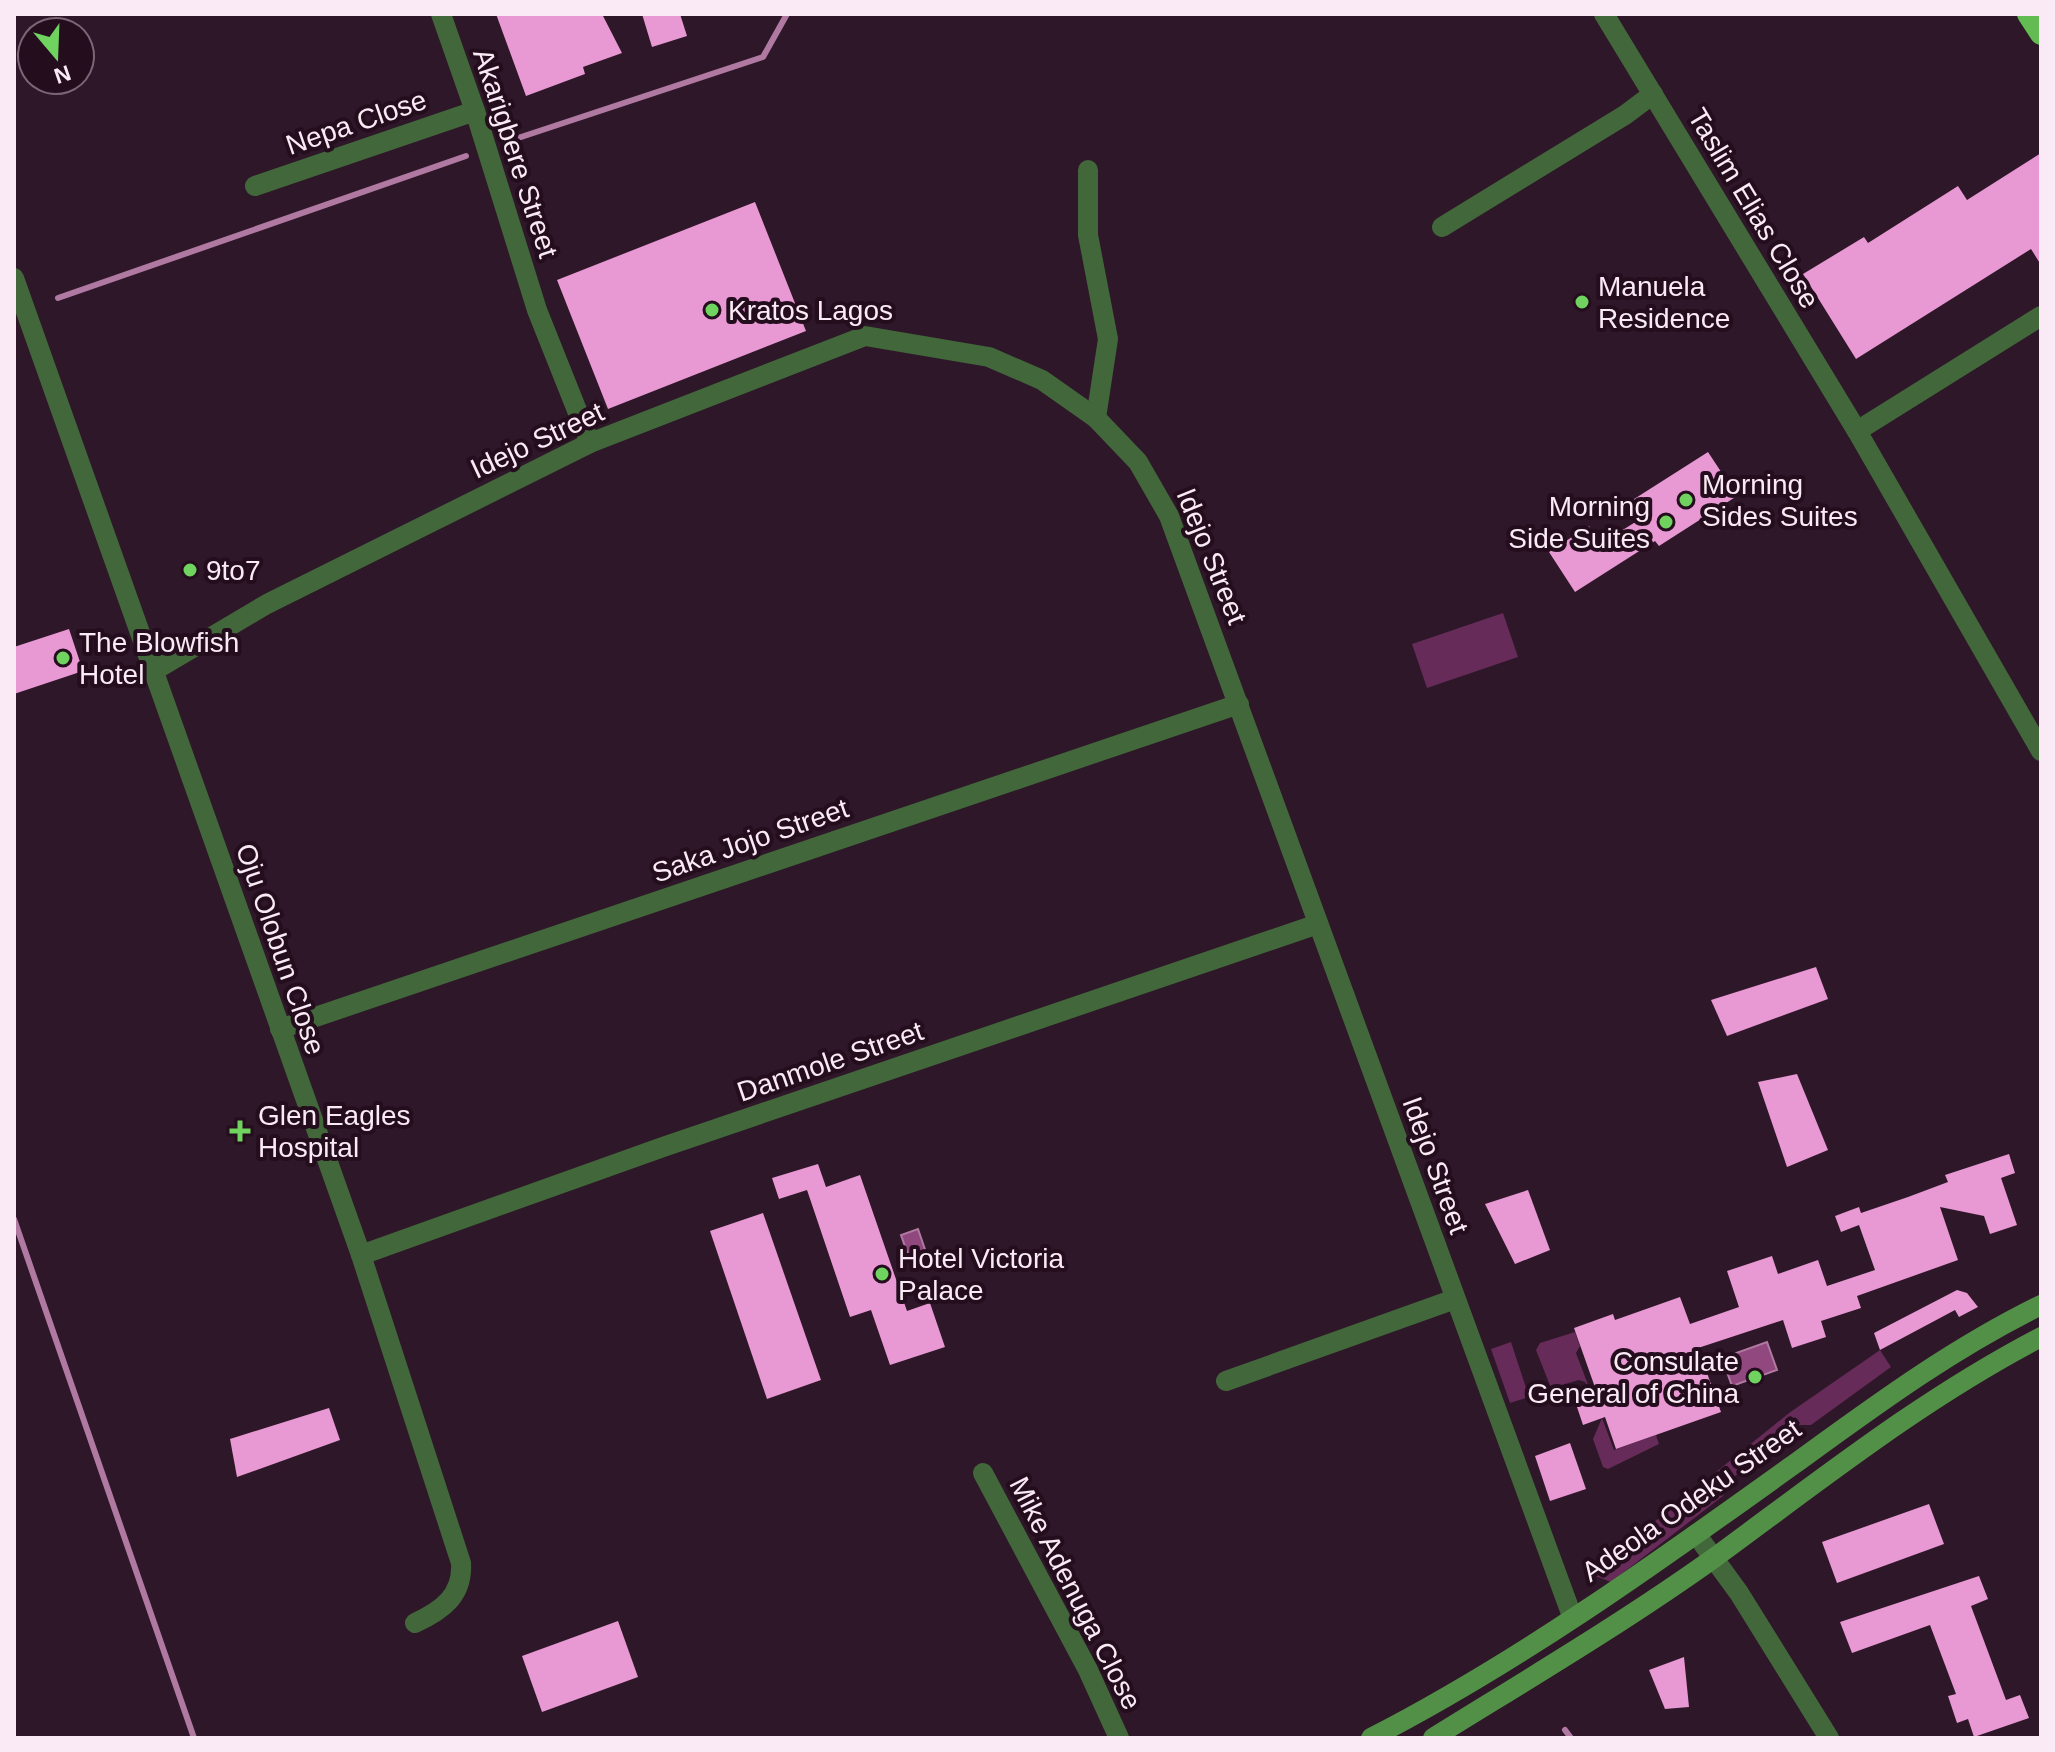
<svg xmlns="http://www.w3.org/2000/svg" width="2055" height="1752" font-family="Helvetica,sans-serif">
  <style>
    .green { fill: #662b59 }
    .water { fill: #90487f; stroke: #b079a2; stroke-width: 2 }
    .lines { fill: none; stroke-linecap: round; stroke-linejoin: round }
    .stream { stroke: #b079a2; stroke-width: 6 }
    .building { fill: #e898d3 }
    .minor { stroke: #41673b; stroke-width: 20 }
    .tertiary { stroke: #41673b; stroke-width: 20 }
    .secondary { stroke: #528f47; stroke-width: 20 }
    .trunk { stroke: #62bc52; stroke-width: 22 }
    .poi-dot { fill: #70d35f; stroke: #240e1e; stroke-width: 3 }
    .labels { text-anchor: middle; stroke-width: 8; stroke-linejoin: round; paint-order: stroke }
    .street-label { font-size: 28px; fill: #faeaf5; stroke: #240e1e }
    .poi-label { font-size: 28px; fill: #faeaf5; stroke: #240e1e; text-anchor: start }
  </style>
  <rect width="100%" height="100%" fill="#2e1728"/>
  <g class="green">
    <path d="M1503,613l15,44 -91,31 -15,-44z"/>
    <path d="M1575,1332l5,14 -4,7 16,42 -7,-13 -6,-2 -28,8 -15,-38 4,-7z"/>
    <path d="M1511,1342l18,55 -19,6 -19,-54z"/>
    <path d="M1880,1350l11,17 -80,58h-13l-63,51 -12,20 -112,86 -21,-8 199,-161z"/>
    <path d="M1602,1418l12,32 42,-15 3,9 -51,25 -5,-2 -10,-28z"/>
  </g>
  <g class="water">
    <path d="M918,1229l11,32 -17,5 -11,-31z"/>
    <path d="M1767,1342l10,28 -45,16 -10,-28z"/>
  </g>
  <g class="lines">
    <g class="stream">
      <path d="M512,140l251,-83 24,-43"/>
      <path d="M58,298l408,-142"/>
      <path d="M14,1219l180,519"/>
      <path d="M1565,1730l6,8"/>
    </g>
  </g>
  <g class="building">
    <path d="M496,14h106l20,39 -39,14 2,7 -59,22z"/>
    <path d="M642,14h38l7,22 -35,11z"/>
    <path d="M2041,153v112l-10,-16 -175,110 -53,-85 61,-37 4,6 90,-57 9,14z"/>
    <path d="M755,202l51,129 -198,78 -51,-129z"/>
    <path d="M1708,452l29,44 -78,50 -4,-5 -80,51 -26,-40 40,-26 11,18 42,-26 -11,-17z"/>
    <path d="M69,629l14,42 -69,23v-47z"/>
    <path d="M1816,967l12,32 -101,37 -16,-36z"/>
    <path d="M1797,1074l31,76 -41,17 -29,-85z"/>
    <path d="M2009,1154l6,19 -14,5 16,47 -27,9 -6,-18 -44,-9 18,53 -101,36 4,12 -40,13 5,16 -34,11 -9,-28 -85,28 23,64 -105,37 -11,-32 -22,8 -8,-24 22,-8 -23,-65 39,-14 2,6 65,-23 10,27 49,-17 -12,-36 45,-15 6,18 40,-14 9,26 48,-16 -16,-45 -18,7 -6,-16 24,-9 2,6 47,-16 40,-15 -3,-7z"/>
    <path d="M818,1164l8,23 34,-12 47,136 23,-8 15,44 -55,18 -19,-55 -21,7 -43,-127 -28,9 -7,-21z"/>
    <path d="M1528,1190l22,60 -35,14 -30,-60z"/>
    <path d="M763,1213l58,167 -54,19 -57,-168z"/>
    <path d="M1957,1290l10,3 11,14 -19,10 -4,-7 -75,40 -6,-17z"/>
    <path d="M329,1408l11,32 -103,37 -7,-38z"/>
    <path d="M1570,1443l16,46 -36,12 -15,-45z"/>
    <path d="M1929,1504l15,40 -107,39 -15,-41z"/>
    <path d="M1979,1576l9,23 -17,7 35,94 14,-5 9,23 -55,19 -6,-18 -11,4 -9,-27 8,-2 -26,-69 -78,28 -12,-31z"/>
    <path d="M618,1621l20,56 -96,35 -20,-56z"/>
    <path d="M1684,1657l5,50 -24,2 -16,-39z"/>
  </g>
  <g class="lines">
    <g class="minor">
      <path d="M441,14l34,97 62,199 53,133"/>
      <path d="M1604,14l253,417 184,320"/>
      <path d="M1088,170v65l20,104 -12,79"/>
      <path d="M255,186l220,-75"/>
      <path d="M1442,227l183,-112 28,-21"/>
      <path d="M14,278l347,977 100,308c2,32 -18,47 -46,60"/>
      <path d="M1857,431l184,-115"/>
      <path d="M152,672l115,-68 323,-161 275,-107 124,21 53,23 54,38 42,44 31,54 403,1100"/>
      <path d="M280,1029l959,-325"/>
      <path d="M361,1255l302,-108 655,-223"/>
      <path d="M1226,1381l229,-82"/>
      <path d="M983,1473l105,197 31,68"/>
    </g>
    <path class="tertiary" d="M1696,1534l43,59 90,145"/>
    <g class="secondary">
      <path d="M1371,1738c148,-76 287,-176 422,-273 80,-58 158,-116 248,-160"/>
      <path d="M1433,1738c95,-59 190,-115 281,-180 108,-79 208,-159 327,-221"/>
    </g>
    <path class="trunk" d="M2028,14l13,20"/>
  </g>
  <g class="poi-dot">
    <circle cx="1582" cy="302" r="8"/>
    <circle cx="712" cy="310" r="8"/>
    <circle cx="1686" cy="500" r="8"/>
    <circle cx="1666" cy="522" r="8"/>
    <circle cx="190" cy="570" r="8"/>
    <circle cx="63" cy="658" r="8"/>
    <path d="M236 1119h8v8h8v8h-8v8h-8v-8h-8v-8h8z"/>
    <circle cx="882" cy="1274" r="8"/>
    <circle cx="1755" cy="1377" r="8"/>
  </g>
  <g class="labels">
    <g class="street-label">
      <text transform="translate(356 122) rotate(-19)" y="10">Nepa Close</text>
      <text transform="translate(516 153) rotate(72)" y="10">Akarigbere Street</text>
      <text transform="translate(1754 208) rotate(59)" y="10">Taslim Elias Close</text>
      <text transform="translate(537 440) rotate(-25)" y="10">Idejo Street</text>
      <text transform="translate(1212 556) rotate(68)" y="10">Idejo Street</text>
      <text transform="translate(750 840) rotate(-19)" y="10">Saka Jojo Street</text>
      <text transform="translate(281 949) rotate(71)" y="10">Oju Olobun Close</text>
      <text transform="translate(830 1061) rotate(-19)" y="10">Danmole Street</text>
      <text transform="translate(1436 1165) rotate(70)" y="10">Idejo Street</text>
      <text transform="translate(1691 1500) rotate(-35)" y="10">Adeola Odeku Street</text>
      <text transform="translate(1076 1593) rotate(63)" y="10">Mike Adenuga Close</text>
    </g>
    <g class="poi-label">
      <text x="1598" y="296">Manuela<tspan x="1598" dy="32">Residence</tspan></text>
      <text x="728" y="320">Kratos Lagos</text>
      <text x="1702" y="494">Morning<tspan x="1702" dy="32">Sides Suites</tspan></text>
      <text x="1650" y="516" text-anchor="end">Morning<tspan x="1650" dy="32">Side Suites</tspan></text>
      <text x="206" y="580">9to7</text>
      <text x="79" y="652">The Blowfish<tspan x="79" dy="32">Hotel</tspan></text>
      <text x="258" y="1125">Glen Eagles<tspan x="258" dy="32">Hospital</tspan></text>
      <text x="898" y="1268">Hotel Victoria<tspan x="898" dy="32">Palace</tspan></text>
      <text x="1739" y="1371" text-anchor="end">Consulate<tspan x="1739" dy="32">General of China</tspan></text>
    </g>
  </g>
  <rect width="2055" height="1752" fill="none" stroke="#faeaf5" stroke-width="32"/>
  <g transform="translate(56 56) rotate(161)"><circle r="38" fill="#240e1e" stroke="#7a6674" stroke-width="2"/>
  <path d="M0-6L14 30L0 20L-14 30Z" fill="#70d35f"/>
  <text y="-12" font-size="22" font-weight="bold" text-anchor="middle" fill="#faeaf5">N</text>
  </g>
</svg>
